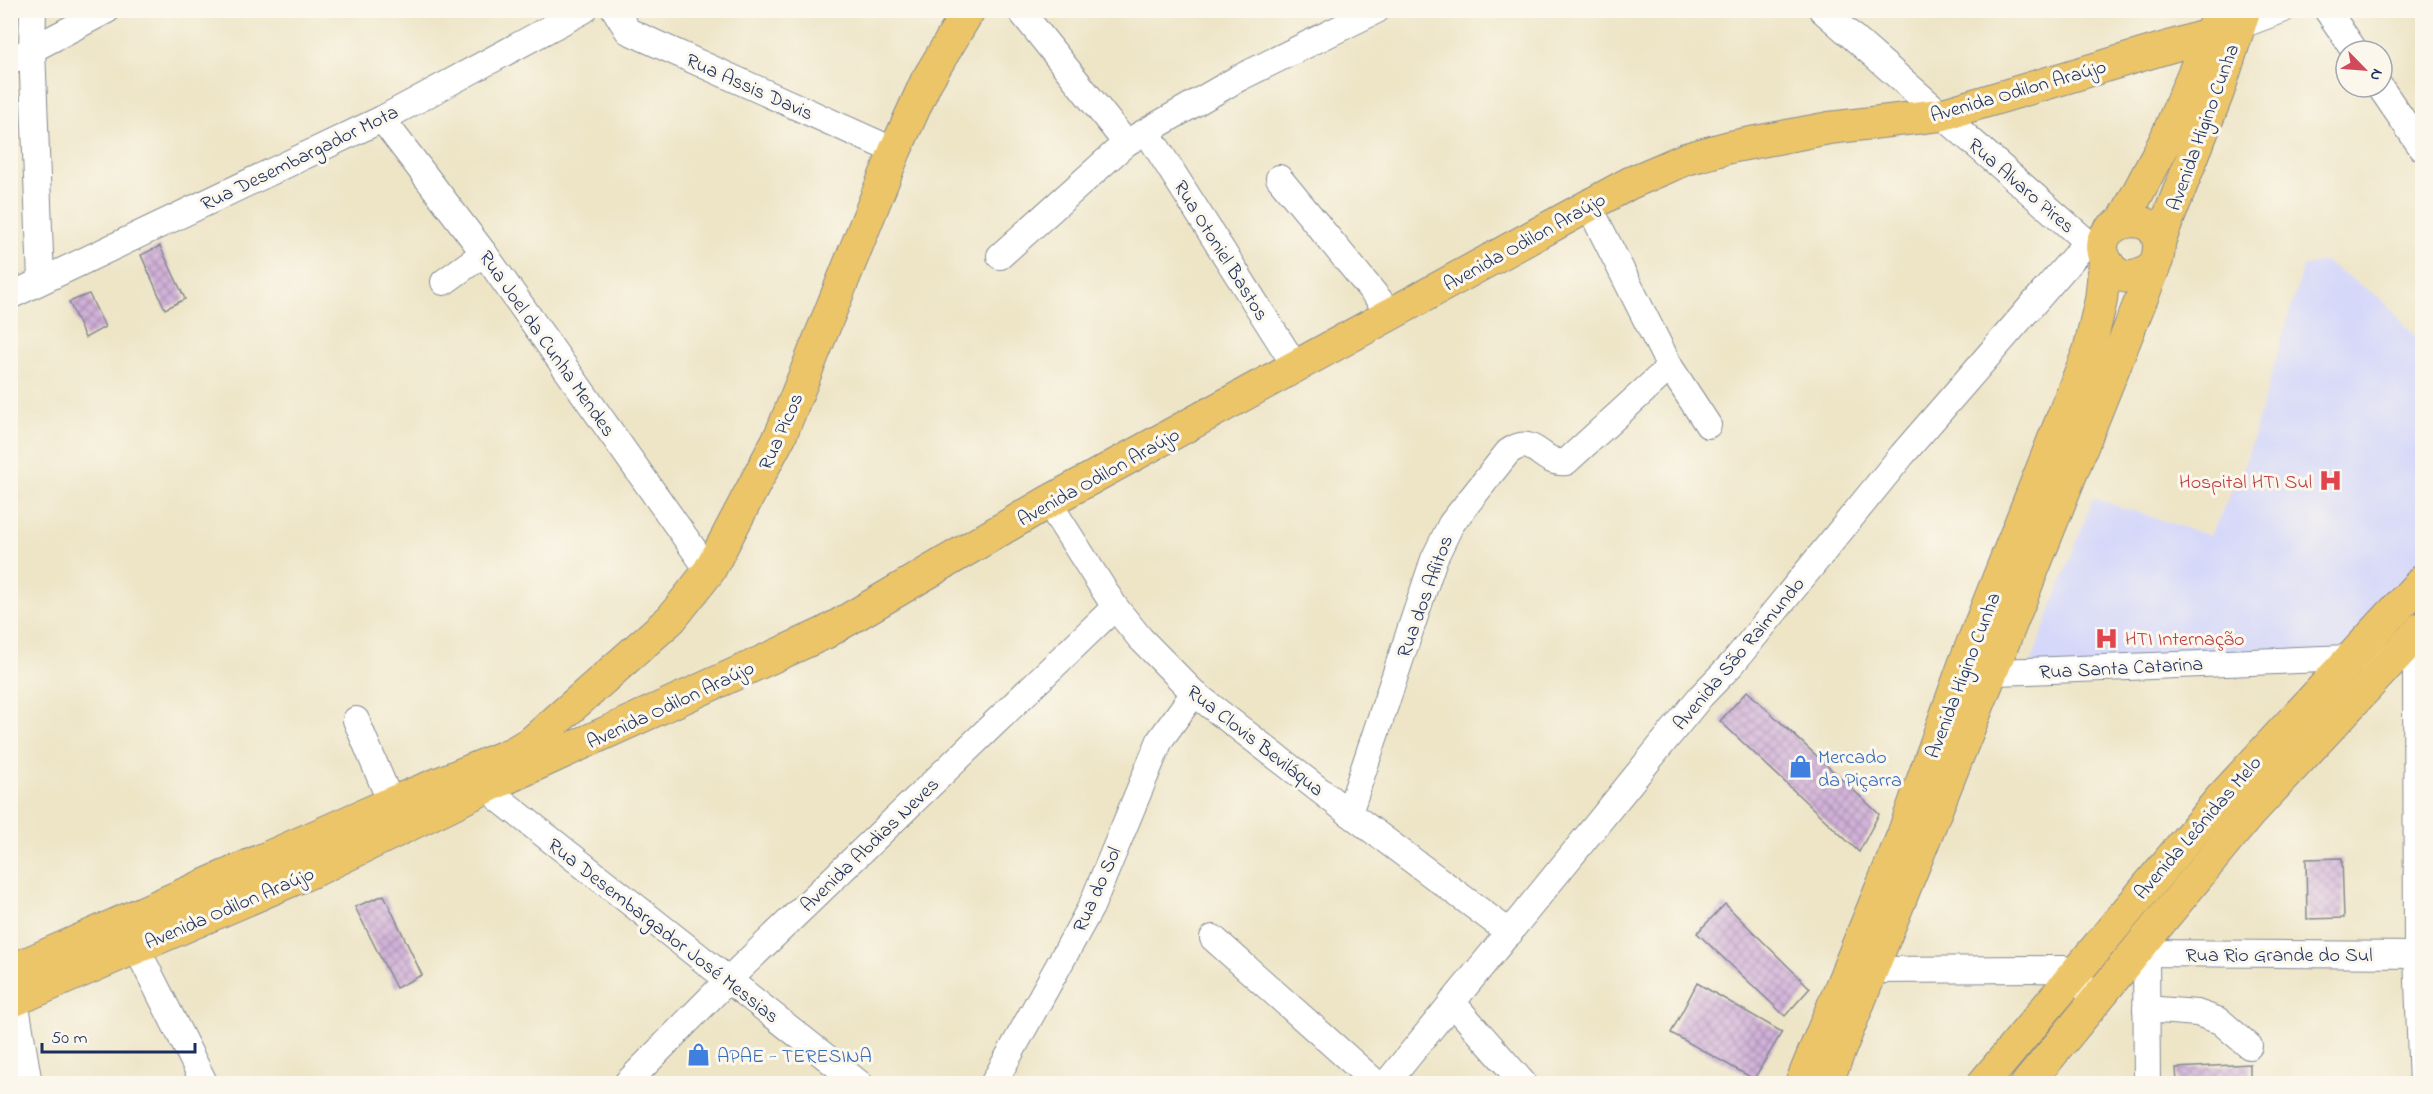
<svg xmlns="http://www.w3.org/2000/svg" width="2433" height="1094" font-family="'Indie Flower',sans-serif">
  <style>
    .built { fill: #d5d8f9 }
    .building { fill: url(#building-cross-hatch) }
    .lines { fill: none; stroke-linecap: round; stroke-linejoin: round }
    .minor-casing { stroke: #848a92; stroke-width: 28 }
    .major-casing { stroke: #848a92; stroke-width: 34 }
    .minor { stroke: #fff; stroke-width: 26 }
    .major { stroke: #edc569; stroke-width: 32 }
    .labels { text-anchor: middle; stroke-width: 6; stroke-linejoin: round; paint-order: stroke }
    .street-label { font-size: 20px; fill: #1b2f5e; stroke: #fbf7ec }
    .health-label { font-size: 20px; fill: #be3a42; stroke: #fbf7ec; text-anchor: end }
    .shop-label { font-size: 20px; fill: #366cbe; stroke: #fbf7ec; text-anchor: start }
  </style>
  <defs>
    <pattern id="building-cross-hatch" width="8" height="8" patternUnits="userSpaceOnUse" patternTransform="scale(1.5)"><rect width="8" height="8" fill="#d1b1d8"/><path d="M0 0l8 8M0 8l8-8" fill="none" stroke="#a990b2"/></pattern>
  </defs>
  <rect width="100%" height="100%" fill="#fbf7ec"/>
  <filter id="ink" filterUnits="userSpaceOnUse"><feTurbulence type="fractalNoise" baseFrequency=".0167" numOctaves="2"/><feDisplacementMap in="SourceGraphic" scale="12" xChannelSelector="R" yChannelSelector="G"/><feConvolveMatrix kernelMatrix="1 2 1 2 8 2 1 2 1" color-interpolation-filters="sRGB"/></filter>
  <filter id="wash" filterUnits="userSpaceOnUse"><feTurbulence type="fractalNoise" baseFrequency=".008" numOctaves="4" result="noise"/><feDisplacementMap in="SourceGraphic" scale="24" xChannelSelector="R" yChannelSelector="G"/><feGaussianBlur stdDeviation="1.35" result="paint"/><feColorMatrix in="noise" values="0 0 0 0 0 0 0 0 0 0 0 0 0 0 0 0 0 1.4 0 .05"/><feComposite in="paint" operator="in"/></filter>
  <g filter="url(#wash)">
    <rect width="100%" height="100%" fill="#eee5c7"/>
    <path class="built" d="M2323,261l58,37 41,46v243l-75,77 -319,7 65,-173 117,38 35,-72 58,-197z"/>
    <g id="blocks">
      <g class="building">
        <path d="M160,246l25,53 -20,10 -24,-54z"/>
        <path d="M89,294l16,33 -20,11 -16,-36z"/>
        <path d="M1747,691l132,123 -20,38 -139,-131z"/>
        <path d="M2342,858l2,60 -37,1 -1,-60z"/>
        <path d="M384,895l38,80 -26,13 -41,-81z"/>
        <path d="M1725,904l85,84 -25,28 -88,-83z"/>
        <path d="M1697,983l85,49 -28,47 -83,-46z"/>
        <path d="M2250,1064v19h-73l-1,-15z"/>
      </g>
    </g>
  </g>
  <g filter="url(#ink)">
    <use href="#blocks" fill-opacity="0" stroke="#848a92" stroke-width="1.5"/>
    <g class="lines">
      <defs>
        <g id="minor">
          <path d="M33,10l-1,39 9,231"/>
          <path d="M615,10l13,21 267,120"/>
          <path d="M1020,10l106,133"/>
          <path d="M1822,10l265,232"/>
          <path d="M2327,10l28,41"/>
          <path d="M2239,26l43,-16"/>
          <path d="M10,61l97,-51"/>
          <path d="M2380,87l42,61"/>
          <path d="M382,119l102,134 225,318"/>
          <path d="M1147,132l149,235"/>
          <path d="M1279,178l112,136"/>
          <path d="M1588,204l82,163 38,58"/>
          <path d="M1000,256l126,-113 113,-65 138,-68"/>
          <path d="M444,282l40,-29"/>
          <path d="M10,296l372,-177 202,-109"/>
          <path d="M1048,502l67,105 25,31 54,55 155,120 161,120"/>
          <path d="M2416,655l1,300 5,129"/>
          <path d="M1974,666l18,6 36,-1 394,-16"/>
          <path d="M356,720l35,83"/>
          <path d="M481,768l17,30 362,286"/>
          <path d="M1349,813l85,-254 17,-35 57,-72c28,-20 31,13 58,10l104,-95"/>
          <path d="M1213,938l164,146"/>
          <path d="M136,947l69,137"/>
          <path d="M2135,953l287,2"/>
          <path d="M2146,953l1,131"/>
          <path d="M1872,970l192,-1 32,29"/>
          <path d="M10,986l5,14 14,84"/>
          <path d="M1452,1002l72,82"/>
          <path d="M2146,1009l51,4 23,8 29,25"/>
          <path d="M626,1084l101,-103 388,-374"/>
          <path d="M993,1084l98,-177 69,-167 34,-47"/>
          <path d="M1386,1084l315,-388 31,-32 170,-209 185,-213"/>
        </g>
        <g id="major">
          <path d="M2123,221l42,-80 51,-121"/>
          <path d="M2159,242l59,-150 26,-81"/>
          <path d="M10,971l381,-168 122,-50 20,-12 138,-122 38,-48 72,-137 114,-283 31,-69 43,-72"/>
          <path d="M10,1002l308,-133 173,-84 334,-152 223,-131 582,-319 56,-24 44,-12 99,-19 111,-13 299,-89"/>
          <path d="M1801,1084l102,-249 62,-173 124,-311 12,-51 4,-39"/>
          <path d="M1826,1084l331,-824c16,-62 -79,-41 -49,4 11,18 30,15 44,4"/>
          <path d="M1983,1084l239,-287 200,-216"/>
          <path d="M2027,1084l222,-270 173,-186"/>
        </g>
      </defs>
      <use href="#minor" class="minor-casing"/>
      <use href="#major" class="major-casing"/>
      <use href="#minor" class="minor"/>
      <use href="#major" class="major"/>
    </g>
  </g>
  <defs>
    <symbol id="hospital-bare" viewBox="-9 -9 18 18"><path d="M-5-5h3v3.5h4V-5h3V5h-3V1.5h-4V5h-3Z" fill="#e0444e" stroke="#fbf7ec" stroke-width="2.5" paint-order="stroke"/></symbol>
    <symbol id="shop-bare" viewBox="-9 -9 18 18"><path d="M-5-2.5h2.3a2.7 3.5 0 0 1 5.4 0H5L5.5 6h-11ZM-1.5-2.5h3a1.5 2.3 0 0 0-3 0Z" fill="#3f7fe0" stroke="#fbf7ec" stroke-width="2.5" paint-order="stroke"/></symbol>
  </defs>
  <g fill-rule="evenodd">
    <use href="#hospital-bare" x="2314" y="464" width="33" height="33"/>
    <use href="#hospital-bare" x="2090" y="622" width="33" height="33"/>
    <use href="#shop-bare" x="1784" y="750" width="33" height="33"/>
    <use href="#shop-bare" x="682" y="1038" width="33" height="33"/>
  </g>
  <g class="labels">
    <g class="street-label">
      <text transform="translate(750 86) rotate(24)" y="7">Rua Assis Davis</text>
      <text transform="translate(2018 90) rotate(-16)" y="7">Avenida Odilon Araújo</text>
      <text transform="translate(2202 127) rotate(-70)" y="7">Avenida Higino Cunha</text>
      <text transform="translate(299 157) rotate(-26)" y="7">Rua Desembargador Mota</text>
      <text transform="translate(2022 185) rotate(41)" y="7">Rua Alvaro Pires</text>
      <text transform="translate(1524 241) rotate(-29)" y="7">Avenida Odilon Araújo</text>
      <text transform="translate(1222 250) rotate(58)" y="7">Rua Otoniel Bastos</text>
      <text transform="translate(548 343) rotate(55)" y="7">Rua Joel da Cunha Mendes</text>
      <text transform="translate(780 431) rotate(-66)" y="7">Rua Picos</text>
      <text transform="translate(1098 476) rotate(-29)" y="7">Avenida Odilon Araújo</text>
      <text transform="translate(1424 596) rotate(-70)" y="7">Rua dos Aflitos</text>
      <text transform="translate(1738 653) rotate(-50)" y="7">Avenida São Raimundo</text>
      <text transform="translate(2121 667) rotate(-3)" y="7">Rua Santa Catarina</text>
      <text transform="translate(1962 675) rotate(-69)" y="7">Avenida Higino Cunha</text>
      <text transform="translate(670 704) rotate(-25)" y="7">Avenida Odilon Araújo</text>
      <text transform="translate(1256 740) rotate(38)" y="7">Rua Clovis Beviláqua</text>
      <text transform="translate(2197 827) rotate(-49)" y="7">Avenida Leônidas Melo</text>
      <text transform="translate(869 844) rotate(-44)" y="7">Avenida Abdias Neves</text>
      <text transform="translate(1096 889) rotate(-66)" y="7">Rua do Sol</text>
      <text transform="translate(229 907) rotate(-23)" y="7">Avenida Odilon Araújo</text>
      <text transform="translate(664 930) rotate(38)" y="7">Rua Desembargador José Messias</text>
      <text x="2279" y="961">Rua Rio Grande do Sul</text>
    </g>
    <g class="health-label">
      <text x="2312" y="488">Hospital HTI Sul</text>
      <text x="2125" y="645" text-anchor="start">HTI Internação</text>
    </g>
    <g class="shop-label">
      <text x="1818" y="763">Mercado<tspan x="1818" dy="23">da Piçarra</tspan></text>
      <text x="717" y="1062">APAE - TERESINA</text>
    </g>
  </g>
  <rect width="2433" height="1094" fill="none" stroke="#fbf7ec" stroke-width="36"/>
  <g transform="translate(2364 69) rotate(115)"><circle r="28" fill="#fbf7ec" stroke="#a1a7b3" stroke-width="1.5"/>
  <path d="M0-4.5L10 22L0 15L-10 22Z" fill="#d1495b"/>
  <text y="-9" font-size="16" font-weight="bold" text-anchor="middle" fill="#1b2f5e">N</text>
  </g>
  <path d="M42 1043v9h153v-9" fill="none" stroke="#1b2f5e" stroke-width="3"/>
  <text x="51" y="1043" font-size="18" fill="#1b2f5e" stroke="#fbf7ec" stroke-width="4.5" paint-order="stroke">50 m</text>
</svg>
